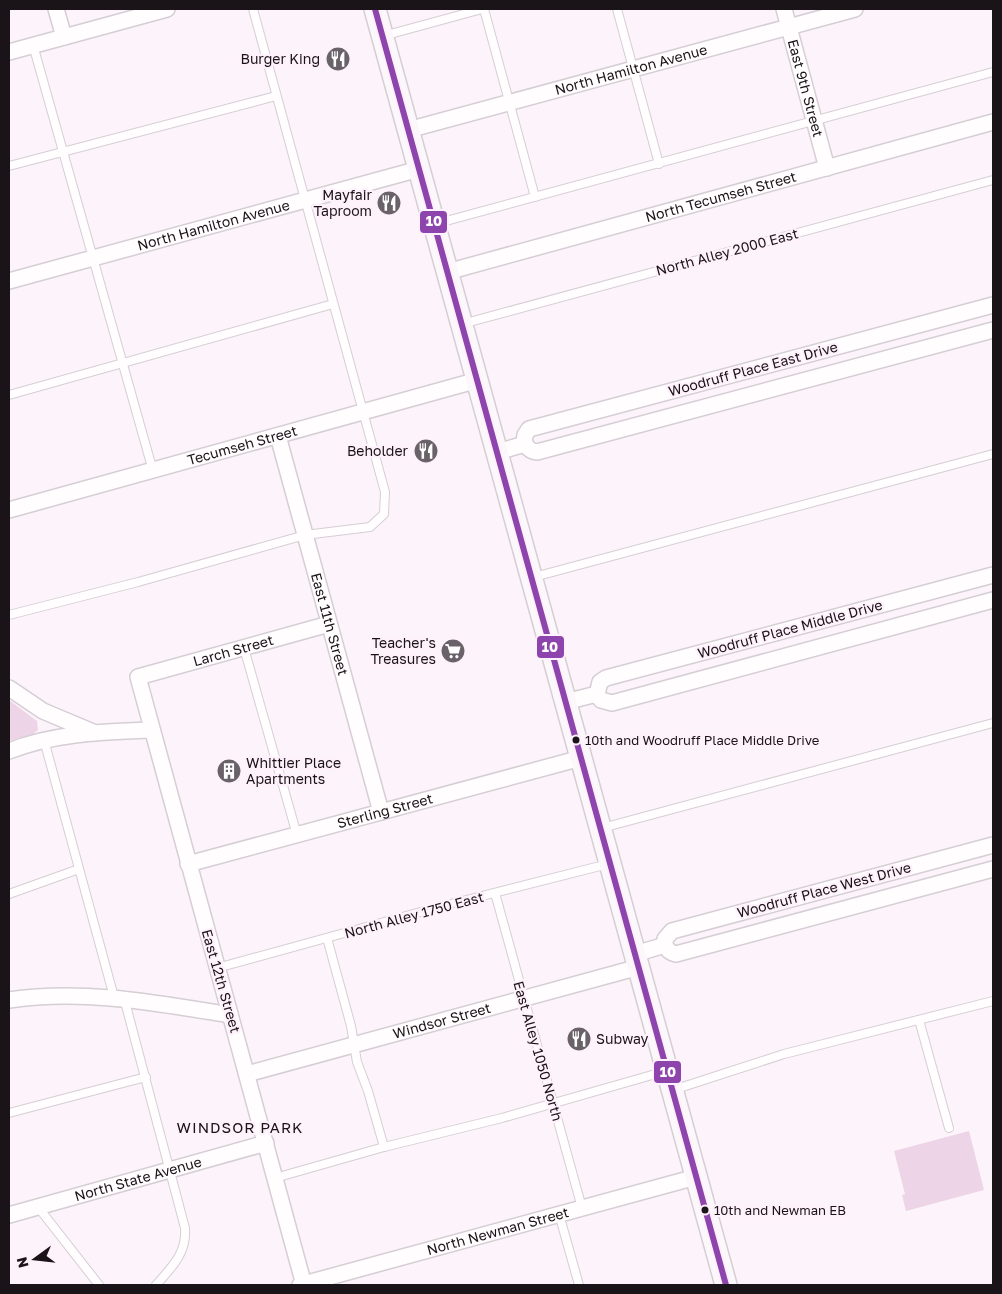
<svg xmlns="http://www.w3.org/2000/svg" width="1002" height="1294" font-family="'Golos Text',sans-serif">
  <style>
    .green { fill: #edd4e7 }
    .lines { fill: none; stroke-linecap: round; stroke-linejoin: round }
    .service-casing { stroke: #d5ced4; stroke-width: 10 }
    .minor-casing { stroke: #d5ced4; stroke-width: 18 }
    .secondary-casing { stroke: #d5ced4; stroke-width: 24 }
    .service { stroke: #fffdfe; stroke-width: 8 }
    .minor { stroke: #fffdfe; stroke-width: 15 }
    .secondary { stroke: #fbf7fa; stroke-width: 21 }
    .bus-1-casing { stroke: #fff1fc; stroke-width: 10 }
    .bus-1 { stroke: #8e44ad; stroke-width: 6 }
    .bus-dot { fill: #1a1419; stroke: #fff1fc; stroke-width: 2 }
    .labels { text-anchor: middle; stroke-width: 4.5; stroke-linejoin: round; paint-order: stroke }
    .bus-label { font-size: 13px; fill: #1a1419; stroke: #fff1fc; text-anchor: start }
    .poi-label { font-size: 14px; fill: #1a1419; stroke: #fff1fc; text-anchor: end }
    .street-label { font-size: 14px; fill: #1a1419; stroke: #fff1fc }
    .neighbourhood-label { font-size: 15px; letter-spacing: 1px; fill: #1a1419; stroke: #fff1fc }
    .line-badge { stroke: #fff1fc; stroke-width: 2 }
    .badge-label { font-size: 14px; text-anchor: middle; font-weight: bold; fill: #fff }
  </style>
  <rect width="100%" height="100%" fill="#fcf4fa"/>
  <g class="green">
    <path d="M9,700l28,21 1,9 -5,4 -24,7z"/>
    <path d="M969,1131l15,59 -78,21 -4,-16 3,-1 -11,-43z"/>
  </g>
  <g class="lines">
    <defs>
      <g id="service">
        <path d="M484,9l51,188"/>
        <path d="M617,9l42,155"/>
        <path d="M383,36l99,-27"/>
        <path d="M33,45l120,426"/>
        <path d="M9,166l267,-70"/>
        <path d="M435,224l558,-152"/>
        <path d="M462,324l531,-144"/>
        <path d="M9,395l324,-91"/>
        <path d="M534,577l459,-123"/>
        <path d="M9,615l129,-33 167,-47 65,-8 14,-13 1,-22 -132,-483"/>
        <path d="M244,648l53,187"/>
        <path d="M44,740l70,257"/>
        <path d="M602,828l391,-105"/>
        <path d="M495,893l87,315"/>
        <path d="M9,894l70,-25"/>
        <path d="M327,938l24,88 6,36 11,29 16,56"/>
        <path d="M217,968l218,-60 173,-44"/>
        <path d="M124,998l61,230c2,25 -13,39 -29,57"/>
        <path d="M919,1020l30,108"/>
        <path d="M673,1090l111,-36 209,-53"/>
        <path d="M9,1113l137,-36"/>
        <path d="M275,1178l109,-31 118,-29 164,-47"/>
        <path d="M38,1207l61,78"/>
        <path d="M559,1214l20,71"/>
      </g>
      <g id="minor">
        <path d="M56,9l8,28"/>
        <path id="s1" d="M784,9l43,159"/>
        <path d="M9,52l158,-43"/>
        <path id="s2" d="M408,130l447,-121"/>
        <path id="s3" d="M447,272l546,-150"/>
        <path id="s4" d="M9,281l410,-112"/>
        <path d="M993,305l-464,124 -4,6c-2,9 3,16 12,17l456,-122"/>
        <path id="s5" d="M278,436l103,376"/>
        <path d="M497,452l28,-8"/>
        <path id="s6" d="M9,510l469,-130"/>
        <path d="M993,575l-387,103 -6,4 -3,12 4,6 11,3 381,-103"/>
        <path d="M9,688l34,23 50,21"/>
        <path d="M565,702l32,-8"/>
        <path d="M9,751c45,-18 93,-19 142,-21"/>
        <path d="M993,845l-321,86 -7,8c-1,8 3,13 11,15l317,-85"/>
        <path id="s7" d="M188,864l393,-106"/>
        <path d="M635,954l30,-9"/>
        <path d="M9,1000c75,-11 147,3 221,15"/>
        <path id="s8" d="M247,1074l392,-107"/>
        <path id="s9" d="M9,1215l257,-72"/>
        <path id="s10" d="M300,1285l396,-108"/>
        <path id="s11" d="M304,1285l-166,-608 191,-53"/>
      </g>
      <path id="secondary" d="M375,9l351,1276"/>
    </defs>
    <use href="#service" class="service-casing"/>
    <use href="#minor" class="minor-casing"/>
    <use href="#secondary" class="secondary-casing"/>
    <use href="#service" class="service"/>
    <use href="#minor" class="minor"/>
    <use href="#secondary" class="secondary"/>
    <defs>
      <path id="bus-1" d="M375,9l351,1276"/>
    </defs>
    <use href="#bus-1" class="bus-1-casing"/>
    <use href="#bus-1" class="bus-1"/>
  </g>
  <defs>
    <symbol id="restaurant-disc" viewBox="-11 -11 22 22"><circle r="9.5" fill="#696268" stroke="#fff1fc"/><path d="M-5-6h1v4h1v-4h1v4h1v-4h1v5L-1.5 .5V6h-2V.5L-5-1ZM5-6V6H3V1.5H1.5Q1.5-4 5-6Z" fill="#fff"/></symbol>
    <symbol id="supermarket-disc" viewBox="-11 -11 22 22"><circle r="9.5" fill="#696268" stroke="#fff1fc"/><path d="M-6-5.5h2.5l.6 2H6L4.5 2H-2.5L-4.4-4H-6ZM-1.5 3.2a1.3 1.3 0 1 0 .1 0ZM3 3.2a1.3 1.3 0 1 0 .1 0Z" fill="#fff"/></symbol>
    <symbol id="building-disc" viewBox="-11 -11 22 22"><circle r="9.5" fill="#696268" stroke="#fff1fc"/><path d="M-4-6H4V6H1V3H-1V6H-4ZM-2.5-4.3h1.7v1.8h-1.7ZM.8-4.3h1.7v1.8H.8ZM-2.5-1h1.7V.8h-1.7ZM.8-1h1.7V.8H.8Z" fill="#fff"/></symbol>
  </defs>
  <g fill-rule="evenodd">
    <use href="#restaurant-disc" x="324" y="45" width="28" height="28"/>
    <use href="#restaurant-disc" x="375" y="189" width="28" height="28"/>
    <use href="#restaurant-disc" x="412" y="437" width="28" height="28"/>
    <use href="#supermarket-disc" x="439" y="637" width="28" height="28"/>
    <use href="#building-disc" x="215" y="757" width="28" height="28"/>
    <use href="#restaurant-disc" x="565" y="1025" width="28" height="28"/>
  </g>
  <g class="bus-dot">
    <circle cx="576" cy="740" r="4.5"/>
    <circle cx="705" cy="1210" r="4.5"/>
  </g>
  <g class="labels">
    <g class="bus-label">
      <text x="585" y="745">10th and Woodruff Place Middle Drive</text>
      <text x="714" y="1215">10th and Newman EB</text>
    </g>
    <g class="poi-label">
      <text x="320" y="64">Burger King</text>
      <text x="372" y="200">Mayfair<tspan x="372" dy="16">Taproom</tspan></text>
      <text x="408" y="456">Beholder</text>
      <text x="436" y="648">Teacher's<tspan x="436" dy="16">Treasures</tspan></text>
      <text x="246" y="768" text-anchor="start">Whittier Place<tspan x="246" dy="16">Apartments</tspan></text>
      <text x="596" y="1044" text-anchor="start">Subway</text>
    </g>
    <g class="street-label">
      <text dy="5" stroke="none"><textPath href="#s2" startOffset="231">North Hamilton Avenue</textPath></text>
      <text dy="5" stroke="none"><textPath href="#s1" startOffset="82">East 9th Street</textPath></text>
      <text dy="5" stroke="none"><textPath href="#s3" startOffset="284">North Tecumseh Street</textPath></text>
      <text dy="5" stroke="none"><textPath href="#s4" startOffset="212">North Hamilton Avenue</textPath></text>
      <text transform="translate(727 252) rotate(-15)" y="5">North Alley 2000 East</text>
      <text transform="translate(753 369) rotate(-15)" y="5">Woodruff Place East Drive</text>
      <text dy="5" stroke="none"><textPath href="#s6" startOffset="242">Tecumseh Street</textPath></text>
      <text dy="5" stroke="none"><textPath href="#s5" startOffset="195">East 11th Street</textPath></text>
      <text transform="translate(790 629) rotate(-15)" y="5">Woodruff Place Middle Drive</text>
      <text dy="5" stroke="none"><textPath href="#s11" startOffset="729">Larch Street</textPath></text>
      <text dy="5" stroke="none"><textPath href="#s7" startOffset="204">Sterling Street</textPath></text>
      <text transform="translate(824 890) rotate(-15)" y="5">Woodruff Place West Drive</text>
      <text transform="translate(414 915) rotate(-15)" y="5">North Alley 1750 East</text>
      <text transform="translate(221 981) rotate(74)" y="5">East 12th Street</text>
      <text dy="5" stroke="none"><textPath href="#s8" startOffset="202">Windsor Street</textPath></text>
      <text transform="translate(538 1051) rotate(74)" y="5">East Alley 1050 North</text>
      <text dy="5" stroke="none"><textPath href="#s9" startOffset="134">North State Avenue</textPath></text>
      <text dy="5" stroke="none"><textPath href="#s10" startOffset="205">North Newman Street</textPath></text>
    </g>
    <g class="neighbourhood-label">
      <text x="240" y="1133">WINDSOR PARK</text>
    </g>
  </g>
  <g class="line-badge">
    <rect x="419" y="210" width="29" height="24" rx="5" fill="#8e44ad"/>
    <rect x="536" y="635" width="29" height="24" rx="5" fill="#8e44ad"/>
    <rect x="653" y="1060" width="29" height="24" rx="5" fill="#8e44ad"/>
  </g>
  <g class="badge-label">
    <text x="434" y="226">10</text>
    <text x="550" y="652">10</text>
    <text x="668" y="1077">10</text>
  </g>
  <rect width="1002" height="1294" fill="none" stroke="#1a1419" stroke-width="20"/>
  <g transform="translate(35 1259) rotate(255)" stroke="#fff1fc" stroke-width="4" paint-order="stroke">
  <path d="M0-4L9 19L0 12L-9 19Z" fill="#1a1419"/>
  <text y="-8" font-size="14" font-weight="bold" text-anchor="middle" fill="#1a1419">N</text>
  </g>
</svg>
